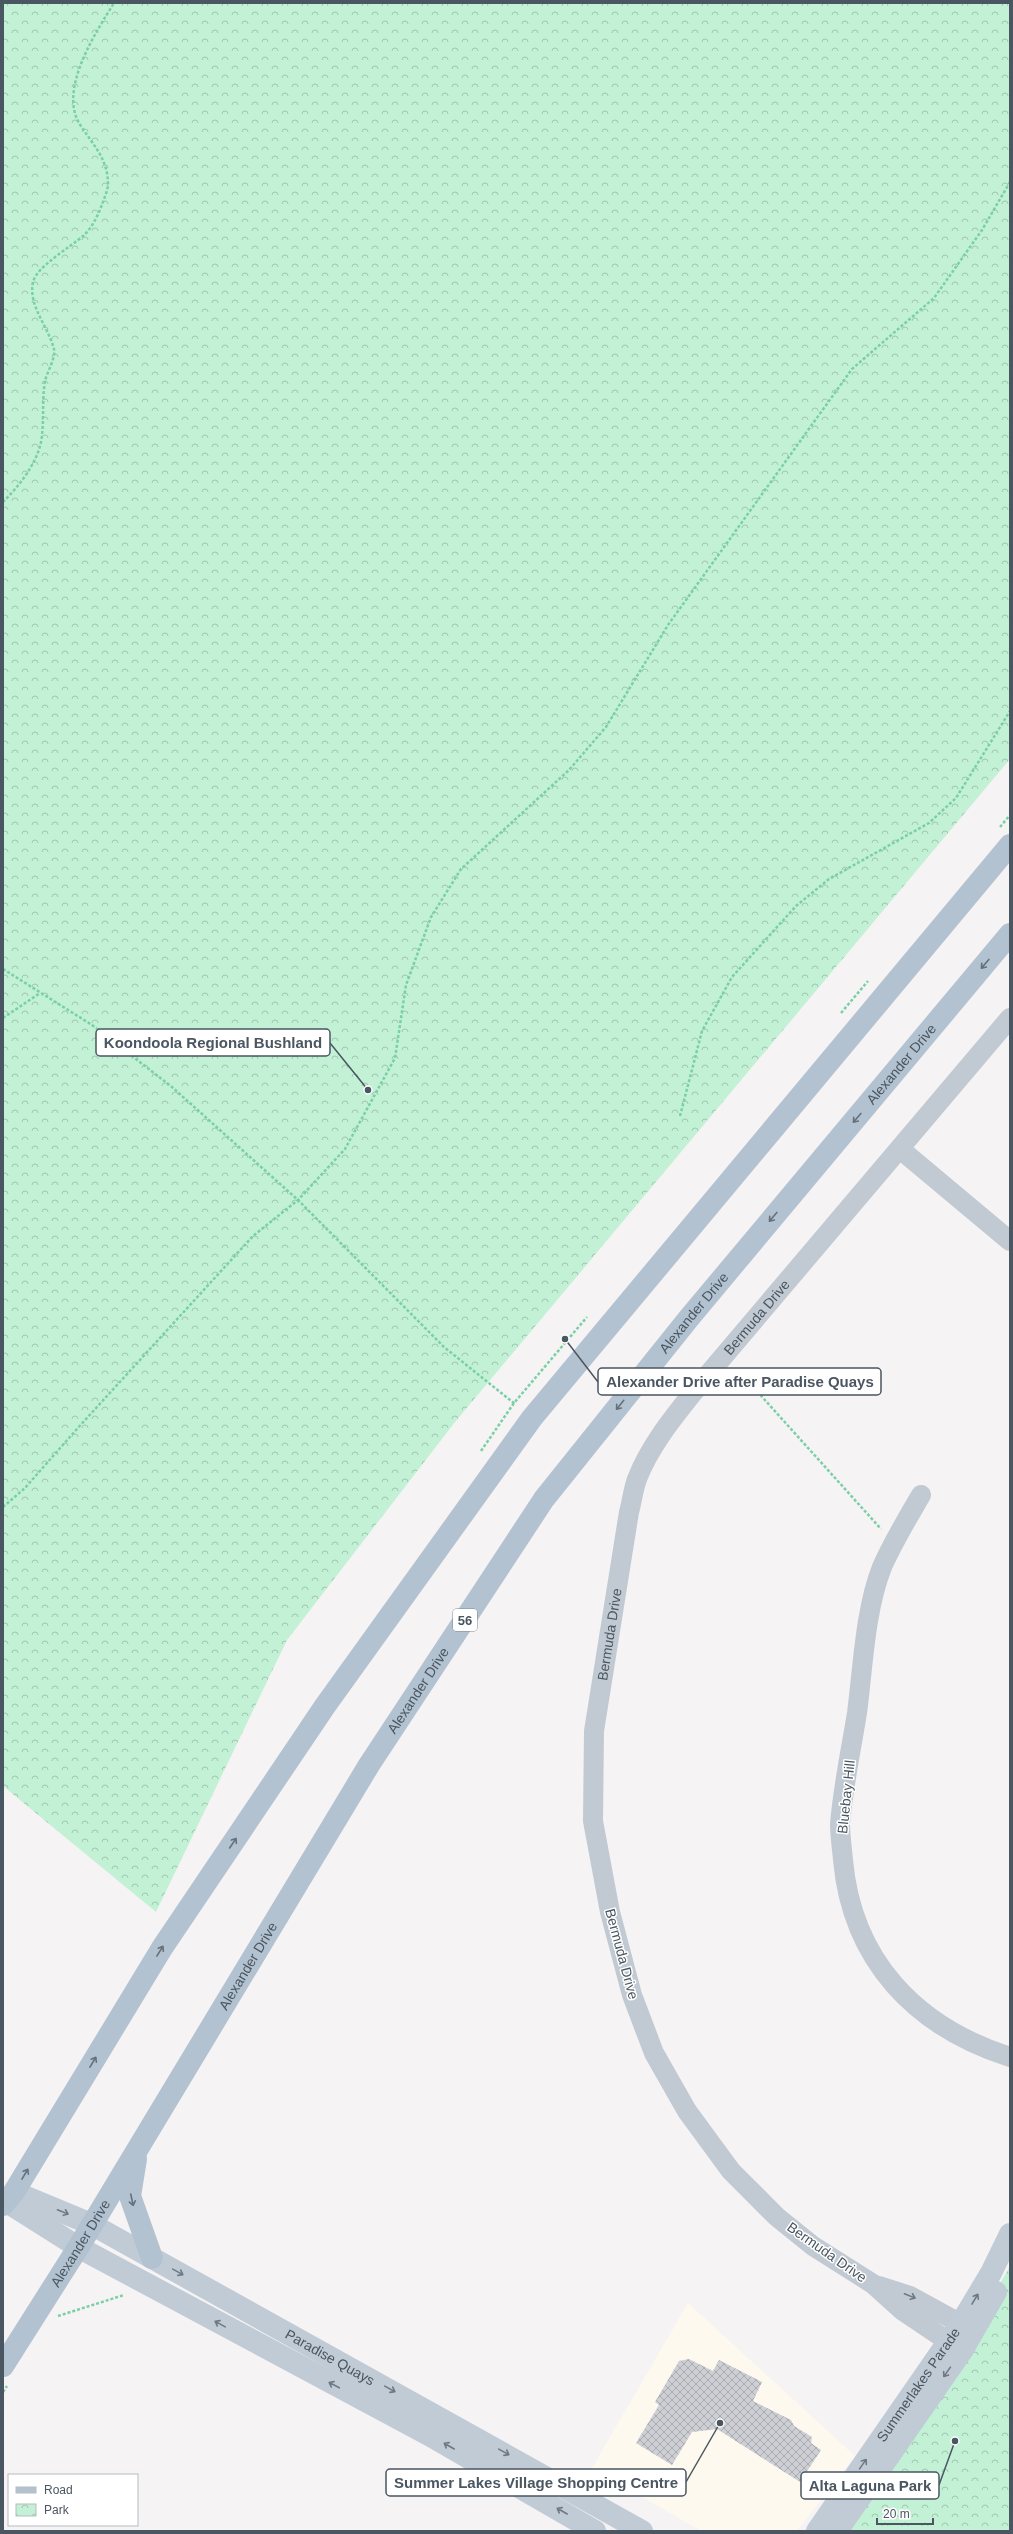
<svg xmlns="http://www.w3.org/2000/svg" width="1013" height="2534" font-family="Arial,sans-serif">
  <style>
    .commercial { fill: #fdf9ef }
    .park { fill: url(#park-crowns) }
    .building { fill: url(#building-cross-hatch) }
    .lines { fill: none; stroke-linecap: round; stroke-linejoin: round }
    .path { stroke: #7ad0a6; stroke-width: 2.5; stroke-dasharray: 3 2; stroke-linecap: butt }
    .street { stroke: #c1cad2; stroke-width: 20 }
    .secondary { stroke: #c1cbd6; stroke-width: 22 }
    .primary { stroke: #b3c2d1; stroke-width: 22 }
    .oneway { stroke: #64717d }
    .oneway2 { stroke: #6e7984 }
    .oneway3 { stroke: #6e7983 }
    .labels { text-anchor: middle; stroke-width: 3; stroke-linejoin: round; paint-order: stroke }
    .shield { fill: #fff; stroke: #808990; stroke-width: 1 }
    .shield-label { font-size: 13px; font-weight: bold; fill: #4a5661 }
    .street-label { font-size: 14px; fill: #4a5661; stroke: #fff }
    .leader { fill: none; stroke: #4a5661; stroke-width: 1.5 }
    .callout-dot { fill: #4a5661; stroke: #fff; stroke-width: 1.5 }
    .callout { fill: #fff; stroke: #4a5661; stroke-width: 1.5 }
    .callout-label { font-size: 15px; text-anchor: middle; font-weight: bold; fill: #4a5661 }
  </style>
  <defs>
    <pattern id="park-crowns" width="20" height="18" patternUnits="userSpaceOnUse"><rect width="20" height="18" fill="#c3f1d5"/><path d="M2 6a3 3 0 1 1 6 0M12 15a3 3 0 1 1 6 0" fill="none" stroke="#a0c6b0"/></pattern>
    <pattern id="building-cross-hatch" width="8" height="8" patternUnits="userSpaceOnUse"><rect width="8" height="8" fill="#cdcfd5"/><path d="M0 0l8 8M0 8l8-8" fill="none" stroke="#a8abb0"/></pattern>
  </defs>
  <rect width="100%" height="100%" fill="#f5f3f3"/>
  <path class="commercial" d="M688,2303l167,153 -58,75h-96l-109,-63z"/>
  <g class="park">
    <path d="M3,3h1007v756l-555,663 -168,218 -131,272 -153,-126z"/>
    <path d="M1010,2266v265h-172l124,-180z"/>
  </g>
  <path class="building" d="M689,2359l24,12 6,-11 43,22 -9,19 38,19 3,6 18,11 -1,6 10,7 -21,32 -83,-53 -25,3 -20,33 -36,-22 23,-38 -4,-3 24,-41z"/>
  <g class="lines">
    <g class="path">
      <path d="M3,502c17,-17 37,-42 39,-67 2,-18 0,-36 3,-54 2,-9 11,-23 9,-32 -6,-23 -26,-43 -21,-67 4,-16 38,-35 51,-47 9,-8 15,-22 19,-33 2,-6 5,-12 5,-18 0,-26 -16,-40 -29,-61 -20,-35 17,-91 35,-120"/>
      <path d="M1000,827l10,-12"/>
      <path d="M3,969l89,56 80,62 126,113 146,147 71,57"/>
      <path d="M841,1013l27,-32"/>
      <path d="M3,1018l37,-25"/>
      <path d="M680,1116l22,-85 30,-54 64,-71 33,-27 100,-56 27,-25 54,-87"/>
      <path d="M737,1369l144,160"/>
      <path d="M481,1451l33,-48 73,-86"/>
      <path d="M3,1507l22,-19 51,-58 177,-194 45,-36 47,-51 50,-91 11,-73 25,-68 30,-48 108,-99 37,-43 62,-102 184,-256 82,-71 48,-68 28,-48"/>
      <path d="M58,2316l66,-21"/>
      <path d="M3,2392l4,-6"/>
    </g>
    <g class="street">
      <path d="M900,1149l110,92"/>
      <path d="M921,1495c-14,24 -28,47 -39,72 -17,43 -19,100 -25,146 -6,37 -14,74 -17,111 0,11 2,24 3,36 9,101 73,167 167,197"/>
      <path d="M879,2286l31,10 64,35"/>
      <path id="s1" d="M961,2350l-58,-39 -30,-27 -60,-38 -36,-29 -46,-46 -44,-60 -33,-58 -22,-58 -22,-83 -17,-91 1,-90 35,-219c3,-10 4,-22 8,-33 14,-36 40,-66 63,-95l310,-366"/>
    </g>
    <g class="secondary">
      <path id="s2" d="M14,2192l77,32 551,307"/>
      <path d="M5,2201l73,46 351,188 166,96"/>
      <path id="s3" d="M817,2531l144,-208 30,-50 19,-39"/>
      <path d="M837,2531l125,-180 34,-59"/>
    </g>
    <g class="primary">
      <path d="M136,2159l-6,37 22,62"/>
      <path d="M3,2205l11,-13 148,-244 163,-242 207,-288 478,-573"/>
      <path id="s4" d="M3,2366l78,-123 288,-478 175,-266 145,-181 321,-384"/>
    </g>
  </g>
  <defs><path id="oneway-shaft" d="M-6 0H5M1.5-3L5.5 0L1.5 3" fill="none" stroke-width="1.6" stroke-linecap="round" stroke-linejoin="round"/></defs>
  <g class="oneway">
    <use href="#oneway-shaft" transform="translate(985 964) rotate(130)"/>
    <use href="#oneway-shaft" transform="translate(857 1118) rotate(130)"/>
    <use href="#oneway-shaft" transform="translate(773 1217) rotate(130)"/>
    <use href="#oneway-shaft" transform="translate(620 1405) rotate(129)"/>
    <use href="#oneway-shaft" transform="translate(233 1843) rotate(-56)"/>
    <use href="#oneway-shaft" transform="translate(160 1951) rotate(-58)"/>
    <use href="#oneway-shaft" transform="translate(93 2062) rotate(-59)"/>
    <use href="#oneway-shaft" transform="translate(25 2174) rotate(-59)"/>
    <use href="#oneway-shaft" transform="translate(132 2200) rotate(78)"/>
  </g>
  <g class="oneway2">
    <use href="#oneway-shaft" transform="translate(63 2212) rotate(22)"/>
    <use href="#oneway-shaft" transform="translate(178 2272) rotate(29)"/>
    <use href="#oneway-shaft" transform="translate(975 2299) rotate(-59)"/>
    <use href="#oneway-shaft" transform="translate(220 2324) rotate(-151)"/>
    <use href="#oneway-shaft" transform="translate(947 2372) rotate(125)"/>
    <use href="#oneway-shaft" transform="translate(334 2385) rotate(-152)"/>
    <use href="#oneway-shaft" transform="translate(390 2389) rotate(29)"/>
    <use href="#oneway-shaft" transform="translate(449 2446) rotate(-150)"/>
    <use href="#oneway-shaft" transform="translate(504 2452) rotate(29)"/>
    <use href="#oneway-shaft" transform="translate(863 2464) rotate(-55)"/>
    <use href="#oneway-shaft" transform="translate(562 2511) rotate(-150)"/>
  </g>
  <use class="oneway3" href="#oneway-shaft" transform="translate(910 2296) rotate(22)"/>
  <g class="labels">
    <rect class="shield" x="453" y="1609" width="24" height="22" rx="3"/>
    <g class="shield-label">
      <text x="465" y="1625">56</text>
    </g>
    <g class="street-label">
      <text dy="5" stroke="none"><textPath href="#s4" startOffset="1585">Alexander Drive</textPath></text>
      <text dy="5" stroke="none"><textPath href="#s4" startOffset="1261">Alexander Drive</textPath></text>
      <text dy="5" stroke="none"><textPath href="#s1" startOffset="1222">Bermuda Drive</textPath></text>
      <text dy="5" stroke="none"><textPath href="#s1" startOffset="862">Bermuda Drive</textPath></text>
      <text dy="5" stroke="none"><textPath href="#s4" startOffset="793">Alexander Drive</textPath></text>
      <text transform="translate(846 1797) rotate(-84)" y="5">Bluebay Hill</text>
      <text transform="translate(622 1954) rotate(75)" y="5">Bermuda Drive</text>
      <text dy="5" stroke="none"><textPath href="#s4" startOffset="469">Alexander Drive</textPath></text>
      <text dy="5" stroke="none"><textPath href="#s4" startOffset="145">Alexander Drive</textPath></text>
      <text transform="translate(827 2252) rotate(35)" y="5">Bermuda Drive</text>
      <text dy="5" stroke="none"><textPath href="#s2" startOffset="357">Paradise Quays</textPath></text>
      <text dy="5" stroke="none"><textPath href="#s3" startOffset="178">Summerlakes Parade</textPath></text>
    </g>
  </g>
  <path class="leader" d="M368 1090L330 1043M565 1339L598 1382M720 2423L686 2482M955 2441L939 2485"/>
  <g class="callout-dot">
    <circle cx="368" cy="1090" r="4"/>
    <circle cx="565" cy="1339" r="4"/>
    <circle cx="720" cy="2423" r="4"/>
    <circle cx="955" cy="2441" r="4"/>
  </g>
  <g class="callout">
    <rect x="96" y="1029" width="234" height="27" rx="4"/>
    <rect x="598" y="1368" width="283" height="27" rx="4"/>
    <rect x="386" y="2469" width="300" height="27" rx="4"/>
    <rect x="801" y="2472" width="138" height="27" rx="4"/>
  </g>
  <g class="callout-label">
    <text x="213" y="1048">Koondoola Regional Bushland</text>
    <text x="740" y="1387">Alexander Drive after Paradise Quays</text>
    <text x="536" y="2488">Summer Lakes Village Shopping Centre</text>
    <text x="870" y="2491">Alta Laguna Park</text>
  </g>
  <rect width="1013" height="2534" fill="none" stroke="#4a5661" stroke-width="8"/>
  <rect x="8" y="2474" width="130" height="52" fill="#ffffff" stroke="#b7bbc0"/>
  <rect x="16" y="2487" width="20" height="6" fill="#b3c2d1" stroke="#b7bbc0"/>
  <text x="44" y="2494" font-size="12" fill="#4a5661">Road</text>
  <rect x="16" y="2504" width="20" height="12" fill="url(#park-crowns)" stroke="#b7bbc0"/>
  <text x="44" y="2514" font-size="12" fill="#4a5661">Park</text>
  <path d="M877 2518v6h56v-6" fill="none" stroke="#4a5661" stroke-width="2"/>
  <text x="883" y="2518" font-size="12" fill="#4a5661" stroke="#ffffff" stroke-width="3" paint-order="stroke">20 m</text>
</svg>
